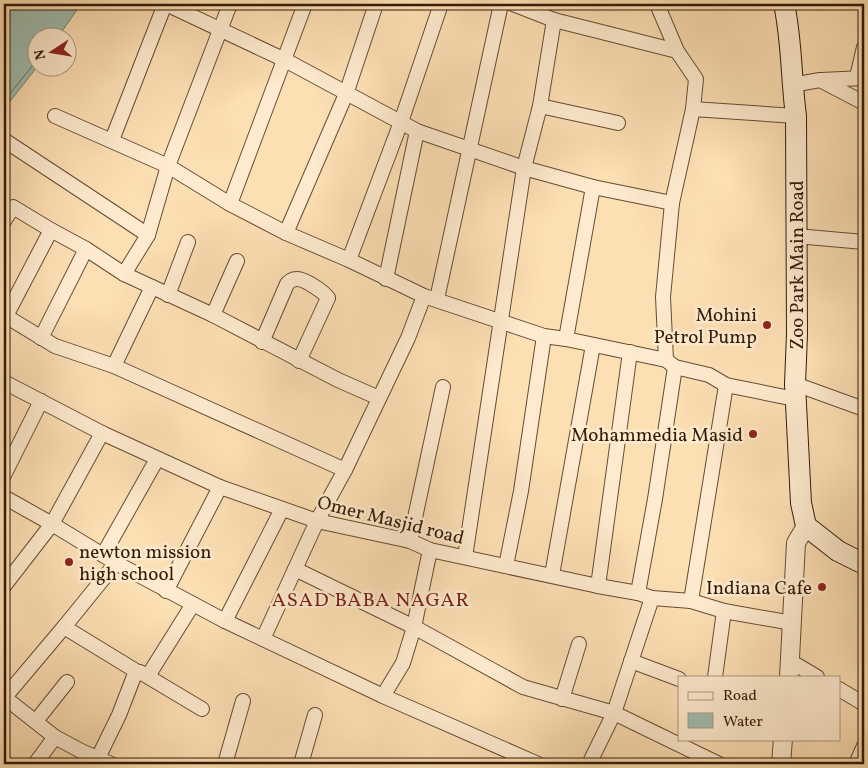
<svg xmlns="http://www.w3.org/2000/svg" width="868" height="768" font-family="Vollkorn,serif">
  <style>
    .water { fill: #9fbcaf; stroke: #747c6b }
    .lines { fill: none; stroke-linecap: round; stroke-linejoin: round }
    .shore { stroke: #696c5a; stroke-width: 1 }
    .minor-casing { stroke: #664c32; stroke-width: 16 }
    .tertiary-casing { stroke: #664c32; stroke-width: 20 }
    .secondary-casing { stroke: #331b06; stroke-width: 22 }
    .minor { stroke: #feeace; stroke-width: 14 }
    .tertiary { stroke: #feeace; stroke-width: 18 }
    .secondary { stroke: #feeace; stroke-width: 20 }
    .poi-dot { fill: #8f2418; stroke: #feeace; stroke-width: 2 }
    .labels { text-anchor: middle; stroke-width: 5; stroke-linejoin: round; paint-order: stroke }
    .street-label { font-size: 19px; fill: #331b06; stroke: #feeace }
    .poi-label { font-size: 19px; fill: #331b06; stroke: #feeace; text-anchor: end }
    .neighbourhood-label { font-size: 20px; letter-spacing: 1px; fill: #7a1f14; stroke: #feeace }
  </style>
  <rect width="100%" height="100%" fill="#fddfb4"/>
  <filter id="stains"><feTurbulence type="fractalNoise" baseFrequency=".004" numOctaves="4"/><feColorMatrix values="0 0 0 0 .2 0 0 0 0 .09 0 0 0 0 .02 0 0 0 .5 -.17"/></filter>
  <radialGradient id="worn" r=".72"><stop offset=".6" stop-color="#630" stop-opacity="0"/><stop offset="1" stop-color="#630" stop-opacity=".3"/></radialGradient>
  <path class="water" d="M4,4h77l-23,33 -20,1 -1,29 -33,42z"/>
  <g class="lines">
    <path class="shore" d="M4,101l29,-36 5,-2"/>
    <defs>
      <g id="minor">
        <path d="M166,4l119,56 132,71 107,37 69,19 79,16"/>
        <path d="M513,4l41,16 123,31"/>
        <path d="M657,4l20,47 19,28 -3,30 -21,94 -9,94 3,63"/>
        <path d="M857,77l7,-30"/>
        <path d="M821,80l43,-2"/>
        <path d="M792,85l28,-5 44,23"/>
        <path d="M540,106l78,17"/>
        <path d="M693,109l103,7"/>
        <path d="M55,116l113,50 62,38 56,29 63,27 75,36 120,40 22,3 100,21 9,7 34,8 17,10 69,14"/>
        <path d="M4,140l144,95"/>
        <path d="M112,140l53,-136"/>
        <path d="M230,204l75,-200"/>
        <path d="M4,221l9,-14 38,23"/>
        <path d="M286,233l60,-139 30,-90"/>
        <path d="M796,236l68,6"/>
        <path d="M349,260l52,-138 40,-118"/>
        <path d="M124,274l24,-39 20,-69 62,-162"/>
        <path d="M386,279l31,-148"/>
        <path d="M168,295l20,-53"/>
        <path d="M437,299l64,-295"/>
        <path d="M4,315l51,31 59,20 231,104"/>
        <path d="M213,315l24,-54"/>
        <path d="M6,316l45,-86 35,19 38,25 89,41 125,65 41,18"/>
        <path d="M41,338l45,-89"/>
        <path d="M566,339l27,-152"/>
        <path d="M262,342l25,-58c3,-3 5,-5 10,-5 8,0 27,13 31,19l-29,63"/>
        <path d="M114,366l38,-79"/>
        <path d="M4,382l98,51 118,54 97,34 93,20 20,9 168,36 40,7 14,5 39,3 33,10 68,12"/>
        <path d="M795,384l69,25"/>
        <path d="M4,475l37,-74"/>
        <path d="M4,497l48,27 64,39 109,58 158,75 155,68"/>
        <path d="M410,541l33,-154"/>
        <path d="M103,555l54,-96"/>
        <path d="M465,557l59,-389 16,-62 14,-86"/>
        <path d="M506,566l15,-75 23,-155"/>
        <path d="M295,569l119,58 109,60 91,26 105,51"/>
        <path d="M552,575l41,-230"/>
        <path d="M4,586l48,-62 50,-91"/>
        <path d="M598,586l32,-234"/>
        <path d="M166,591l54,-104"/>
        <path d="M638,593l17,-94 20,-132"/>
        <path d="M691,601l35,-216"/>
        <path d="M225,621l57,-112"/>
        <path d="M64,627l52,-64"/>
        <path d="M263,639l54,-118 28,-51 63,-132 16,-42"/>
        <path d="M631,661l48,18"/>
        <path d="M790,661l27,16"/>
        <path d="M140,672l62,37"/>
        <path d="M148,676l45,-72"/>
        <path d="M715,677l9,-66"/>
        <path d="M839,689l25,15"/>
        <path d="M383,696l20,-33 11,-36 16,-77"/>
        <path d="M4,697l51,40 26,14 30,13"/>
        <path d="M5,697l59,-70 72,44 -17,44 -21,43"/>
        <path d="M562,699l17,-55"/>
        <path d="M36,721l31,-39"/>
        <path d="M35,764l20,-27"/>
        <path d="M225,764l18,-63"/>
        <path d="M301,764l14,-49"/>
        <path d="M589,764l25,-51 38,-115"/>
        <path d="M856,764l8,-18"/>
      </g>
      <g id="tertiary">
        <path d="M789,677l7,-134 10,-17"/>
        <path d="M781,764l2,-25"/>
      </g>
      <path id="secondary" d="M784,4c8,36 7,75 12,112l1,218 -2,50 6,119 5,23 32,25 26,13"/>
    </defs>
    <use href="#minor" class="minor-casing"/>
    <use href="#tertiary" class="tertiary-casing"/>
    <use href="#secondary" class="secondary-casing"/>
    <use href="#minor" class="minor"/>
    <use href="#tertiary" class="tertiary"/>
    <use href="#secondary" class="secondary"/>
  </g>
  <g class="poi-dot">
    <circle cx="767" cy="325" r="5"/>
    <circle cx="753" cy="434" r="5"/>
    <circle cx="69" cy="562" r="5"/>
    <circle cx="822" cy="587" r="5"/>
  </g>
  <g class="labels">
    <g class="street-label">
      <text transform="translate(796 265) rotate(-90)" y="7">Zoo Park Main Road</text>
      <text transform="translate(391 519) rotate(14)" y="7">Omer Masjid road</text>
    </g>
    <g class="poi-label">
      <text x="757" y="321">Mohini<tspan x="757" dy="22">Petrol Pump</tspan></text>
      <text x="743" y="441">Mohammedia Masid</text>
      <text x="79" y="558" text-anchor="start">newton mission<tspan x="79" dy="22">high school</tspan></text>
      <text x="812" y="594">Indiana Cafe</text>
    </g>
    <g class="neighbourhood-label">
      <text x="371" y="606">ASAD BABA NAGAR</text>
    </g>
  </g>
  <rect width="868" height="768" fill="none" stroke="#fddfb4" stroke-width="20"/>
  <rect x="5" y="5" width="858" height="758" fill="none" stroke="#331b06" stroke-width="2.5"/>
  <rect x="10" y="10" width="848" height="748" fill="none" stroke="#331b06"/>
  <rect x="678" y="676" width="162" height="65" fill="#feeace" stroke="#ad977e"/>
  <rect x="688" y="692" width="25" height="8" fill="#feeace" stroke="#ad977e"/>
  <text x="723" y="700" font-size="15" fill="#331b06">Road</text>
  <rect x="688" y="713" width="25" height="15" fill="#9fbcaf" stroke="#ad977e"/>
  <text x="723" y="726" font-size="15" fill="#331b06">Water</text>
  <g transform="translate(52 52) rotate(258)"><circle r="24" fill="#feeace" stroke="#ad977e"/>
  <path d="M0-4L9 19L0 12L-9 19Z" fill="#8f2418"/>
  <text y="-8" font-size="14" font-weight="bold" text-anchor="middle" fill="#331b06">N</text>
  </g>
  <rect width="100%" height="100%" filter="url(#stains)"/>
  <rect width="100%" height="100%" fill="url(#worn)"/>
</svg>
